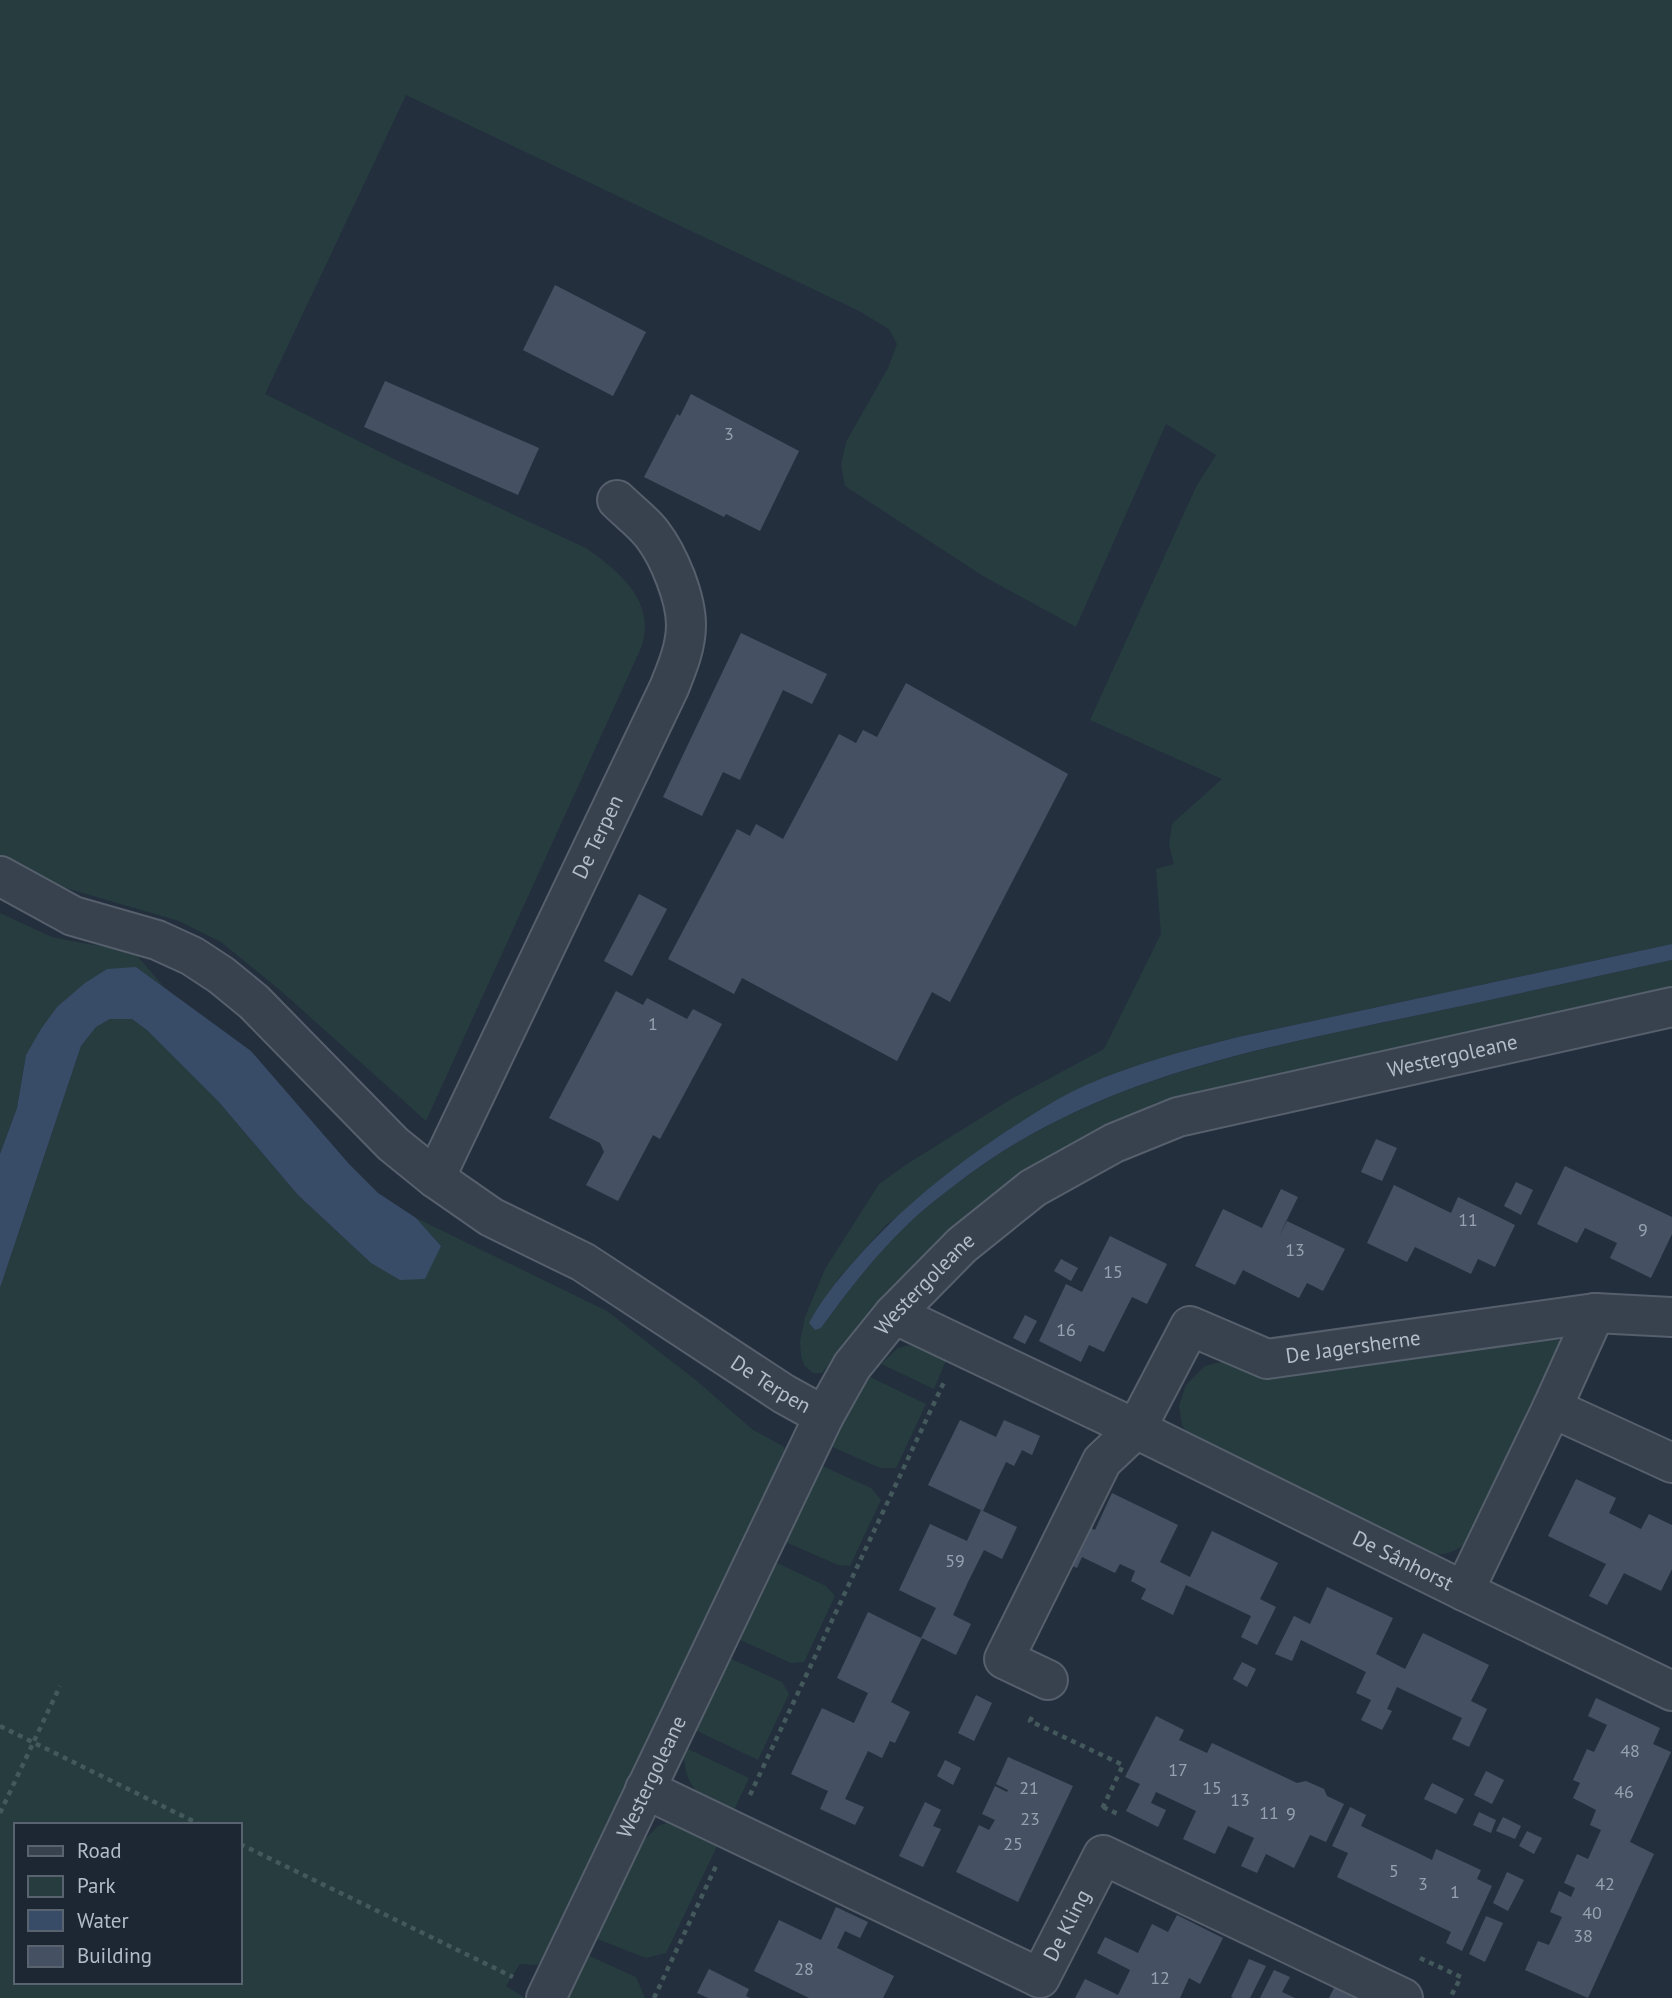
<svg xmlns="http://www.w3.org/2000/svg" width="1672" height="1998" font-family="'PT Sans',sans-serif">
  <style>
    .green { fill: #263c3f; fill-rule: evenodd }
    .water { fill: #394c67 }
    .building { fill: #455162 }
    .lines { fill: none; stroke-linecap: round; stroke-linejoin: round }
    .minor-casing { stroke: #565f6c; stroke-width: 42 }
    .path { stroke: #44595c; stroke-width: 4.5; stroke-dasharray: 5 5; stroke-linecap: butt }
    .minor { stroke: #38414e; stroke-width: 38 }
    .labels { text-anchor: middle; stroke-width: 5; stroke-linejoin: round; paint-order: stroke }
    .number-label { font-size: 18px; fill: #98a1af }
    .street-label { font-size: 21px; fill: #b4bcc9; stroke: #1d2633 }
  </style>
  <rect width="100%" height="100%" fill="#242f3e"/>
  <g class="green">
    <path d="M0,0h1672v944l-434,93 -43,11 -72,22 -236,154 -48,54 -27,40 9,10c26,-36 53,-71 85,-102 15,-15 32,-28 49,-41 140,-109 305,-136 473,-172 82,-17 163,-36 244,-53v33l-514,109 -89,43 -44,25 -58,44 -59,56 -86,103h-9l-9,-8 -3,-10 -1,-14 5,-24 20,-48 54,-85 28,-20 106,-66 91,-49 57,-115 -5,-65 18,-5 -5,-19 3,-21 50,-45 -132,-59 106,-233 20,-32 -50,-31 -90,203 -93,-51 -138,-90 -4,-21 5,-23 42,-74 9,-24 -8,-15 -30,-18 -453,-216 -141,299 135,68 186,86c34,24 71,54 55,100l-215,473 -146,-131 -59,-48 -42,-21 -110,-32 -38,-14 -31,-16z"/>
    <path d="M0,913l52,24 30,6 51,8 31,36 -28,-20 -110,88 -9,53 -17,46z"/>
    <path d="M110,1019h22l16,12 70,70 80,94 73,68 70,-17 -25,-28 191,93 90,70 56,49 30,16 2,4 -242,509 -6,6 -17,-1 -14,22 19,12h-525v-710l81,-242 15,-19zM16,1825h224v157h-224z"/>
    <path d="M1555,1336l6,7 -88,194c-15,14 -22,17 -43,18l-238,-115 -10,-15 -3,-19 7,-21 19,-19 19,-5z"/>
    <path d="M909,1345l16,2 22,11 -13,31 -53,-25 17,-16z"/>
    <path d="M870,1377l56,27 -30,64h-16l-52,-23 14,-29z"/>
    <path d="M818,1464l53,24 10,12 -31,66 -12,-1 -55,-24z"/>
    <path d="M773,1561l53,25 9,10 -31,66 -13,1 -55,-25z"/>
    <path d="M727,1657l55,25 7,12 -31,66 -65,-31z"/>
    <path d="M684,1747l65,31 -16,34c-9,-5 -22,-8 -30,-15 -16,-12 -20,-31 -19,-50z"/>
    <path d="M666,1823h10l43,19 -53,111 -20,5 -51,-20 46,-95 17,-17z"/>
    <path d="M587,1955l49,22 9,21h-79z"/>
  </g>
  <g class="water">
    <path d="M1672,944v16c-81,17 -162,36 -244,53 -169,36 -333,63 -473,172 -17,13 -34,26 -49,41 -32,31 -59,66 -85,102l-6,2 -6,-7c13,-24 30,-45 48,-65 47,-53 99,-94 159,-133 22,-14 45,-29 70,-40 48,-21 101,-35 152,-48z"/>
    <path d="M136,967l115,84 98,113 29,29 38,25 25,28 -16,33 -25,1 -29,-17 -73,-68 -80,-94 -70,-70 -16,-12h-22l-14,8 -15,19 -81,242v-134l17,-46 9,-53 15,-26 16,-22 28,-24 22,-14z"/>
  </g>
  <g class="building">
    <path d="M555,285l91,47 -33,64 -90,-46z"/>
    <path d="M385,381l154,67 -21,47 -154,-68z"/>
    <path d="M691,394l108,57 -39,80 -34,-17 -2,3 -80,-40 33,-63 3,2z"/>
    <path d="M741,633l86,41 -15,30 -29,-14 -43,90 -17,-8 -21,44 -39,-19z"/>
    <path d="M906,683l162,91 -118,228 -18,-10 -35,69 -155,-83 -8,16 -66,-35 69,-130 13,7 6,-12 27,15 56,-105 17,9 7,-13 14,7z"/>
    <path d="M639,894l28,15 -35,67 -28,-15z"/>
    <path d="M616,991l27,14 4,-7 40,21 6,-10 29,15 -62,115 -7,-4 -35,66 -32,-16 18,-33 -4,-9 -51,-25z"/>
    <path d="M1376,1139l21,9 -15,33 -21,-9z"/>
    <path d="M1565,1166l107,51v17l-21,44 -41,-20 7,-15 -32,-15 -8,15 -40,-19z"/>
    <path d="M1516,1182l17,8 -12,25 -17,-9z"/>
    <path d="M1394,1185l57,28 7,-16 57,28 -20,42 -17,-8 -7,15 -56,-27 -8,15 -40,-19z"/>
    <path d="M1281,1189l17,8 -19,39 8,-15 58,28 -22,42 -16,-8 -8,15 -56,-28 -8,15 -40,-19 28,-57 39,19z"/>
    <path d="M1110,1236l57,28 -20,40 -15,-7 -28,55 -15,-7 -8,17 -42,-21 27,-57 16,8z"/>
    <path d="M1061,1259l17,9 -7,13 -17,-10z"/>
    <path d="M1025,1315l12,6 -12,23 -12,-6z"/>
    <path d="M960,1420l36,17 8,-17 36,16 -8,19 -10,-5 -8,16 -8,-4 -23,49 -55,-26z"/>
    <path d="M1576,1479l40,19 -7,15 32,16 8,-15 23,11v44l-11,22 -37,-18 -17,32 -18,-9 17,-32 -58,-28z"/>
    <path d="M1112,1493l66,32 -18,37 30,15 22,-46 66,32 -18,36 16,8 -19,38 -16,-8 10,-21 -65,-31 -13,30 -32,-16 5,-10 -15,-8 4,-10 -15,-7 -5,9 -33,-16 -5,11 -17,-8 19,-38 16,8z"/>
    <path d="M981,1510l36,17 -15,32 -18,-9 -16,32 -15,33 18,9 -15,31 -34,-17 -31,64 19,10 -15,31 -5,-2 -8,17 -14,-7 -23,48 19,8 -9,18 -35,-16 8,-18 -37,-17 31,-66 32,15 14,-30 -31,-15 31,-66 53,26 15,-30 -37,-18 31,-66 37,17z"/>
    <path d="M1327,1587l66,31 -17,36 29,15 18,-36 66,32 -18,36 16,8 -18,38 -17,-8 10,-21 -65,-31 -10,22 5,2 -10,19 -21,-10 10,-20 -15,-7 10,-21 -65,-32 -9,21 -17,-7 19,-38 16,8z"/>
    <path d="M1242,1662l14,7 -9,18 -14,-8z"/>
    <path d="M976,1695l16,8 -18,38 -16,-8z"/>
    <path d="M1596,1698l64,30 -7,16 18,8 -41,90 24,12 -66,144 -63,-28 13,-29 11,4 13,-28 -12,-5 9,-21 12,6 4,-9 -11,-5 13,-29 11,5 13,-29 -11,-5 6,-15 -23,-12 7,-15 -7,-3 14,-31 7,3 13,-27 -19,-9z"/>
    <path d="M1156,1716l28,14 -5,10 28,13 5,-10 85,40 9,-2 18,8 3,7 17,8 -18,38 -16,-7 -16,33 -28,-14 -9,19 -16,-7 13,-28 -26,-12 -13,28 -32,-15 13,-28 -40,-19 -5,11 15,7 -8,17 -32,-16 14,-27 -15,-7z"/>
    <path d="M1008,1757l65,29 -55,116 -62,-30 23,-47 10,5 6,-10 -13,-6 13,-28 12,6 1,-2 -12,-6z"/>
    <path d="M945,1760l16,8 -8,17 -16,-9z"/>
    <path d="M1486,1771l18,9 -12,24 -18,-9z"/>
    <path d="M1432,1783l32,16 -8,15 -32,-15z"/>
    <path d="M925,1802l16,8 -8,16 8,3 -18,38 -24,-11z"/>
    <path d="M1350,1807l16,8 -5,11 57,27 14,7 4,-11 45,21 -4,9 15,7 -30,65 -16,-8 5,-11 -114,-55 11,-24 -16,-7z"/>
    <path d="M1479,1812l17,8 -5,13 -18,-8z"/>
    <path d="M1503,1817l18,9 -6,13 -19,-8z"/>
    <path d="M1527,1831l15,7 -8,16 -15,-8z"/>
    <path d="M1507,1872l17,8 -16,31 -15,-8z"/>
    <path d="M836,1907l32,15 -8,16 -15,-7 -8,17 57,28 -11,22h-74l-55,-27 25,-51 42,20z"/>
    <path d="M1177,1915l46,23 -23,46 -11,-6 -9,20h-105l10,-19 33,16 12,-25 -33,-17 8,-16 33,16 14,-29 16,8z"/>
    <path d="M1486,1916l17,7 -18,39 -16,-8z"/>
    <path d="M1249,1959l17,7 -16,32h-16l-3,-1z"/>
    <path d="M709,1969l40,20 -3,7 4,2h-42l-11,-5z"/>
    <path d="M1274,1970l16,7 -8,15 13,6h-35z"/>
    <path d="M1336,1984l30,14h-37z"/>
  </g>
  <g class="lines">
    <defs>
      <g id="minor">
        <path id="s1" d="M0,876l73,40 84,24 35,16 29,19 33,27 139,142 42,34 56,39 92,45 201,132 40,22"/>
        <path id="s2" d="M435,1178l234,-490c8,-20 17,-41 17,-63 0,-27 -17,-69 -34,-91 -9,-12 -24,-23 -35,-34"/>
        <path id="s3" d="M894,1314l242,115 54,-103 77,33 328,-46 77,4"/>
        <path d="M1552,1408l120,55"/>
        <path d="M1464,1591l88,-183 43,-95"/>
        <path id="s4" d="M1048,1680l-44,-21 98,-198 34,-32 328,162 208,100"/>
        <path id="s5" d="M645,1789l395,189 63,-123 300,143"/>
        <path id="s6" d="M546,1998l278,-582 28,-50 42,-52 68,-69 71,-57 81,-45 64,-26 494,-110"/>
      </g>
    </defs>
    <use href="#minor" class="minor-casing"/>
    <g class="path">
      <path d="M1032,1717l-2,4 93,44 -21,44"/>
      <path d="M0,1726l201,99"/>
      <path d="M750,1795l194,-413"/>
      <path d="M1103,1807l15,7"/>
      <path d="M0,1813l60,-127"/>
      <path d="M240,1844l273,133"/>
      <path d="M1420,1958l41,19 -11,21"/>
      <path d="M654,1998l62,-132"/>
    </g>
    <use href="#minor" class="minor"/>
  </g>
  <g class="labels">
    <g class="number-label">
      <text x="729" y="440">3</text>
      <text x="653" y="1030">1</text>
      <text x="1468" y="1226">11</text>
      <text x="1643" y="1236">9</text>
      <text x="1295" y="1256">13</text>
      <text x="1113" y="1278">15</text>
      <text x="1066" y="1336">16</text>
      <text x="955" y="1567">59</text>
      <text x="1630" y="1757">48</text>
      <text x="1178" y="1776">17</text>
      <text x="1029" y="1794">21</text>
      <text x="1212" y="1794">15</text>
      <text x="1624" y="1798">46</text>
      <text x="1240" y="1806">13</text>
      <text x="1269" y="1819">11</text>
      <text x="1291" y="1820">9</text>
      <text x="1030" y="1825">23</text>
      <text x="1013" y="1850">25</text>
      <text x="1394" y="1877">5</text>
      <text x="1423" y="1890">3</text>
      <text x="1605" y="1890">42</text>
      <text x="1455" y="1898">1</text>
      <text x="1592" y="1919">40</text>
      <text x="1583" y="1942">38</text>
      <text x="804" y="1975">28</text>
      <text x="1160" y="1984">12</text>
    </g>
    <g class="street-label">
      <text dy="7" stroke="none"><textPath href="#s2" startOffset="378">De Terpen</textPath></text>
      <text dy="7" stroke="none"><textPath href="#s6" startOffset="1400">Westergoleane</textPath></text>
      <text dy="7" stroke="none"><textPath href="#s6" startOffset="812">Westergoleane</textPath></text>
      <text dy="7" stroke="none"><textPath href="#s3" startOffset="555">De Jagersherne</textPath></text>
      <text dy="7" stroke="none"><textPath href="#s1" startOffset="934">De Terpen</textPath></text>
      <text dy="7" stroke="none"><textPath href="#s4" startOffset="614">De Sânhorst</textPath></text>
      <text dy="7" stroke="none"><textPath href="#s6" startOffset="245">Westergoleane</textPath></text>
      <text dy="7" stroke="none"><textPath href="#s5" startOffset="497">De Kling</textPath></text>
    </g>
  </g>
  <rect x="14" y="1823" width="228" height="161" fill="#1d2633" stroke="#59626f" stroke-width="2"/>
  <rect x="28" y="1846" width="35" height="10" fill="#38414e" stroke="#59626f" stroke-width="2"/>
  <text x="77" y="1858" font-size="21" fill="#b4bcc9">Road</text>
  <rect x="28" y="1876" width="35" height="21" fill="#263c3f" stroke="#59626f" stroke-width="2"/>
  <text x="77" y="1893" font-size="21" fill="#b4bcc9">Park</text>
  <rect x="28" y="1910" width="35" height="21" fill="#394c67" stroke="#59626f" stroke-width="2"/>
  <text x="77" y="1928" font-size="21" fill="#b4bcc9">Water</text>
  <rect x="28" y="1946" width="35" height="21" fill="#455162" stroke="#59626f" stroke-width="2"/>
  <text x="77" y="1963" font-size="21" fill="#b4bcc9">Building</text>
</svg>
